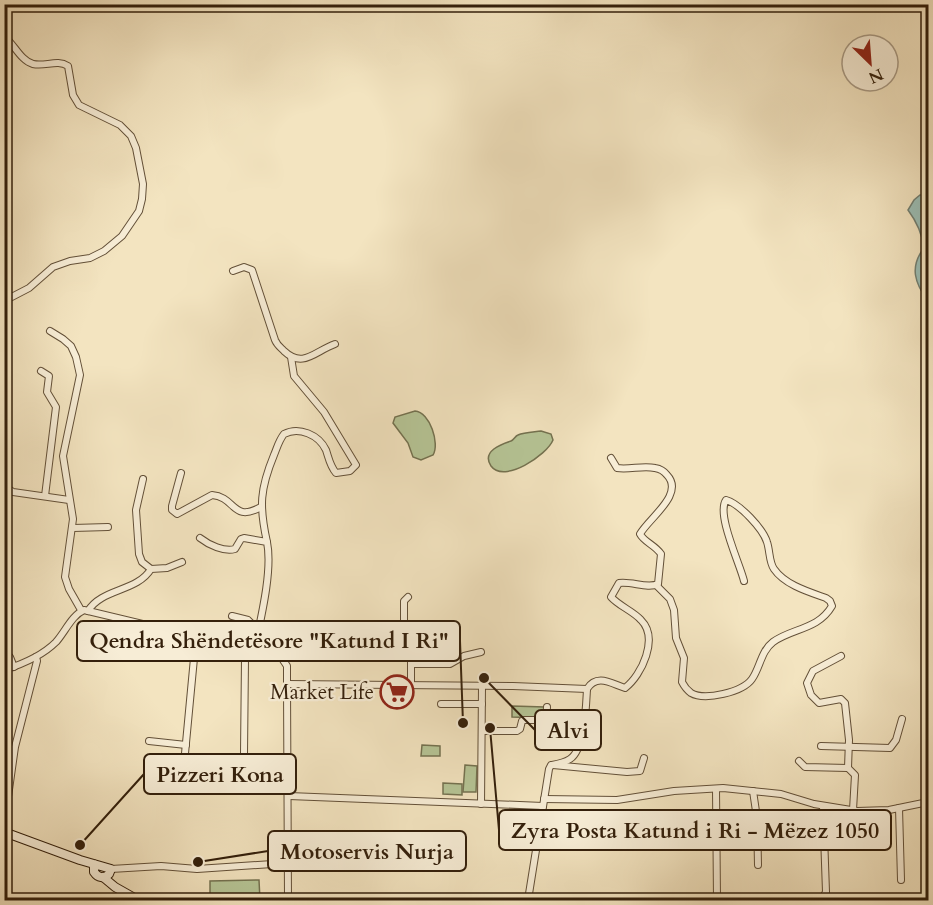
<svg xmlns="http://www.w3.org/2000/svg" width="933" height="905" font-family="Cardo,serif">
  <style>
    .green { fill: #b6c596; stroke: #747250; stroke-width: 1.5 }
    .water { fill: #9bbeb5; stroke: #717e71; stroke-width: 1.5 }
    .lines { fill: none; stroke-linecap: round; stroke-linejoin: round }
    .minor-casing { stroke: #635038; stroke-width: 8 }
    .secondary-casing { stroke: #331f0b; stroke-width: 10 }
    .minor { stroke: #f7edd6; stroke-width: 6 }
    .secondary { stroke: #f7edd6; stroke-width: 8 }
    .labels { text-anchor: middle; stroke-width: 4.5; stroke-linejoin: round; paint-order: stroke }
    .poi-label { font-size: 21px; fill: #331f0b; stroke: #f7edd6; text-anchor: end }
    .leader { fill: none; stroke: #331f0b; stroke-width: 2 }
    .callout-dot { fill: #331f0b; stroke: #f7edd6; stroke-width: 2 }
    .callout { fill: #f7edd6; stroke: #331f0b; stroke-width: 2 }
    .callout-label { font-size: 22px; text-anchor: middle; font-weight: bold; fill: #331f0b }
  </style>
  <rect width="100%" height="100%" fill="#f3e4c0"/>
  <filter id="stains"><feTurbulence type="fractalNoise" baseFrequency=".00333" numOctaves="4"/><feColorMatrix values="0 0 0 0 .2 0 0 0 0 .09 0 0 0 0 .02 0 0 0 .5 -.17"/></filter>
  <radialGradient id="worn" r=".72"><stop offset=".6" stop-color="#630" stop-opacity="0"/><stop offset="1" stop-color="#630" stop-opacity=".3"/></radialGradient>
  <g class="green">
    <path d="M415,411c15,1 25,33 18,44l-12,5 -8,-3 -5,-14 -15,-20 2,-6z"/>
    <path d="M541,431l10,3 2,6c-6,15 -49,44 -62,26 -10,-15 11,-22 20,-25 3,-1 4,-5 7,-6 6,-3 16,-3 23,-4z"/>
    <path d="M512,706l33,1v11l-33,-1z"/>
    <path d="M422,745l18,1v10h-19z"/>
    <path d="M465,765l12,1 -1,26h-13z"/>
    <path d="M443,783l19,1v11l-19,-1z"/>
    <path d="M259,880l1,20h-50v-19z"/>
  </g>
  <path class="water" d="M920,195h8v107c-13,-19 -19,-35 -4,-54 -2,-15 -7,-26 -16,-38l6,-10z"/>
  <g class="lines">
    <defs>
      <g id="minor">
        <path d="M4,36c10,8 17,25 29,28 12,3 24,-5 35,2l5,29 6,10 41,20 11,11 5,12 7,36 -1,15 -3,12 -17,25 -18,15 -14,7 -20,3 -17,6 -24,21 -25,13"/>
        <path d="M233,271l11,-4 8,3 23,70c2,5 5,7 9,11 19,18 31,0 51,-7"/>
        <path d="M50,331l13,8 8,7 5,11 4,18 -17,81 10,63 -8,58 4,12 12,21"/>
        <path d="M41,371l8,5 -2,16 9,15 -11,89"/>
        <path d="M181,473l-9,33v4l5,4 35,-19c24,2 20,28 49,12"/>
        <path d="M143,479l-7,31 3,44 3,8 9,7"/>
        <path d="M4,486l9,6 56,8"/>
        <path d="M73,528l35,-1"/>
        <path d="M200,538c9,7 24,14 35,11l6,-10 3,-1 23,4c6,29 -7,80 -13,109"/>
        <path d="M267,542c-8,-36 -7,-53 7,-87 3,-7 5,-15 10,-21 15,-8 35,1 42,16 3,9 4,16 10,23l14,-2 6,-6 -32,-53 -30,-36 -3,-19"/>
        <path d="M657,586l13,13 4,11 2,28 8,20 -2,24c2,4 5,8 9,11 14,8 52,-1 61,-14 8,-11 9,-28 21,-37 19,-14 45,-12 59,-36l-2,-5 -4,-3c-17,-6 -41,-13 -52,-29 -5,-7 -4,-18 -7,-27 -4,-13 -27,-38 -41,-42 -10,14 14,64 18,81"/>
        <path d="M408,597l-4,4v37l7,11v36"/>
        <path d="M88,611c14,-23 49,-19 63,-42l16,-1 15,-6"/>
        <path d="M232,616l16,4 10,10"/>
        <path d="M4,651l6,6 4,10"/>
        <path d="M365,656l7,2 37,-13"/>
        <path d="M841,656l-28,15 -6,12 4,12 8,8 22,-4 4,4 4,37 -1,28 7,7 -2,35"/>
        <path d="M411,664h39l14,-8 17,-4"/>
        <path d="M4,670c19,-6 38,-14 52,-28 9,-10 16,-27 28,-32l197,47 6,9v18l1,216"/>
        <path d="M287,684l226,2 74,3"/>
        <path d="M441,704h41"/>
        <path d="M546,721l1,-14"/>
        <path d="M482,731h35l3,-2 2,-8 2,-1h19l11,6 17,4 10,8"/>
        <path d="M149,741l37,4"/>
        <path d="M821,746l69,2 6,-8 6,-21"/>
        <path d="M244,753l1,-94 2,-9"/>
        <path d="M799,761l6,6 43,1"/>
        <path d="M184,764l12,-127"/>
        <path d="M553,765l74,7 13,-1 4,-13"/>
        <path d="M716,789l1,111"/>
        <path d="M753,791l4,27 1,47"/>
        <path d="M289,796l254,10"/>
        <path d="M544,799l73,1 57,-9 49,-3 58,6 33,10 43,7 32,-1 39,-8"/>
        <path d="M481,804l1,-118"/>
        <path d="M899,808l2,72"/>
        <path d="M4,825l11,-78 22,-86 -1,-4"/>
        <path d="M111,869l50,-3 36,3 90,-6"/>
        <path d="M823,897l3,-5 -3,-86"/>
        <path d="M528,900l21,-131 2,-4c6,-1 13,-2 19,-6 15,-10 16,-53 17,-70 10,-16 25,-5 38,-1 17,-13 34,-50 16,-68 -8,-9 -22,-14 -30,-23l8,-14c13,-2 28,6 39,1l3,-30c-6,-9 -17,-12 -21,-20 9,-16 45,-40 27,-59 -3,-4 -6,-6 -12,-7 -12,-3 -25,2 -38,0l-6,-10"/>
      </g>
      <g id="secondary">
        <path d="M4,832l76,28 31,9 -2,5c-5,5 -11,4 -15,-2v-8"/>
        <path d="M103,877l12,10 23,13"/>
      </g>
    </defs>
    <use href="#minor" class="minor-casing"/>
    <use href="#secondary" class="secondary-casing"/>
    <use href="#minor" class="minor"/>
    <use href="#secondary" class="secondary"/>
  </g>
  <defs>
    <symbol id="supermarket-ring" viewBox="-11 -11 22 22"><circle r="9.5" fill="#f7edd6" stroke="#8f2418" stroke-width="1.5"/><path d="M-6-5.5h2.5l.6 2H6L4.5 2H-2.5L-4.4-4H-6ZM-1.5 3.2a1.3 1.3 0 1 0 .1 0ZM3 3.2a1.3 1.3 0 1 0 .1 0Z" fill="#8f2418"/></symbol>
  </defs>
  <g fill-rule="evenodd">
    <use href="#supermarket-ring" x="378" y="673" width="38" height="38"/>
  </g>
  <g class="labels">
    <g class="poi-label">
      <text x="374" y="699">Market Life</text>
    </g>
  </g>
  <path class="leader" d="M463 723L460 641M484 678L535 730M80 845L144 774M490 728L499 830M198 862L268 851"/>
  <g class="callout-dot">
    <circle cx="463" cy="723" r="6"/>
    <circle cx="484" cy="678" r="6"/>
    <circle cx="80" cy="845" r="6"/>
    <circle cx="490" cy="728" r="6"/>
    <circle cx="198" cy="862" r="6"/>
  </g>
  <g class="callout">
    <rect x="77" y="621" width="383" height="40" rx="6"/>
    <rect x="535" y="710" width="66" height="40" rx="6"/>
    <rect x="144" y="754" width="152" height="40" rx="6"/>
    <rect x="499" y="810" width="392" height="40" rx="6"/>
    <rect x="268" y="831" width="198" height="40" rx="6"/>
  </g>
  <g class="callout-label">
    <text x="269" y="648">Qendra Shëndetësore "Katund I Ri"</text>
    <text x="568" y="738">Alvi</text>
    <text x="220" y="782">Pizzeri Kona</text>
    <text x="695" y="838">Zyra Posta Katund i Ri - Mëzez 1050</text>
    <text x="367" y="859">Motoservis Nurja</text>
  </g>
  <rect width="933" height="905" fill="none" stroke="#f3e4c0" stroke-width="24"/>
  <rect x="6" y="6" width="921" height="893" fill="none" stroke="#331f0b" stroke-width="3"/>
  <rect x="12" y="12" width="909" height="881" fill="none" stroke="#331f0b" stroke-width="1.5"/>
  <g transform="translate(870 63) rotate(155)"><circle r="28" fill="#f7edd6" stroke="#a99b85" stroke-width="1.5"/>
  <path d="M0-4.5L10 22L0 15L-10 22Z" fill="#8f2418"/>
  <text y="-9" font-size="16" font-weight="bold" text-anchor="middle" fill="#331f0b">N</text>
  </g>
  <rect width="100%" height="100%" filter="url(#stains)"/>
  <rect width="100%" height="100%" fill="url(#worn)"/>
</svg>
